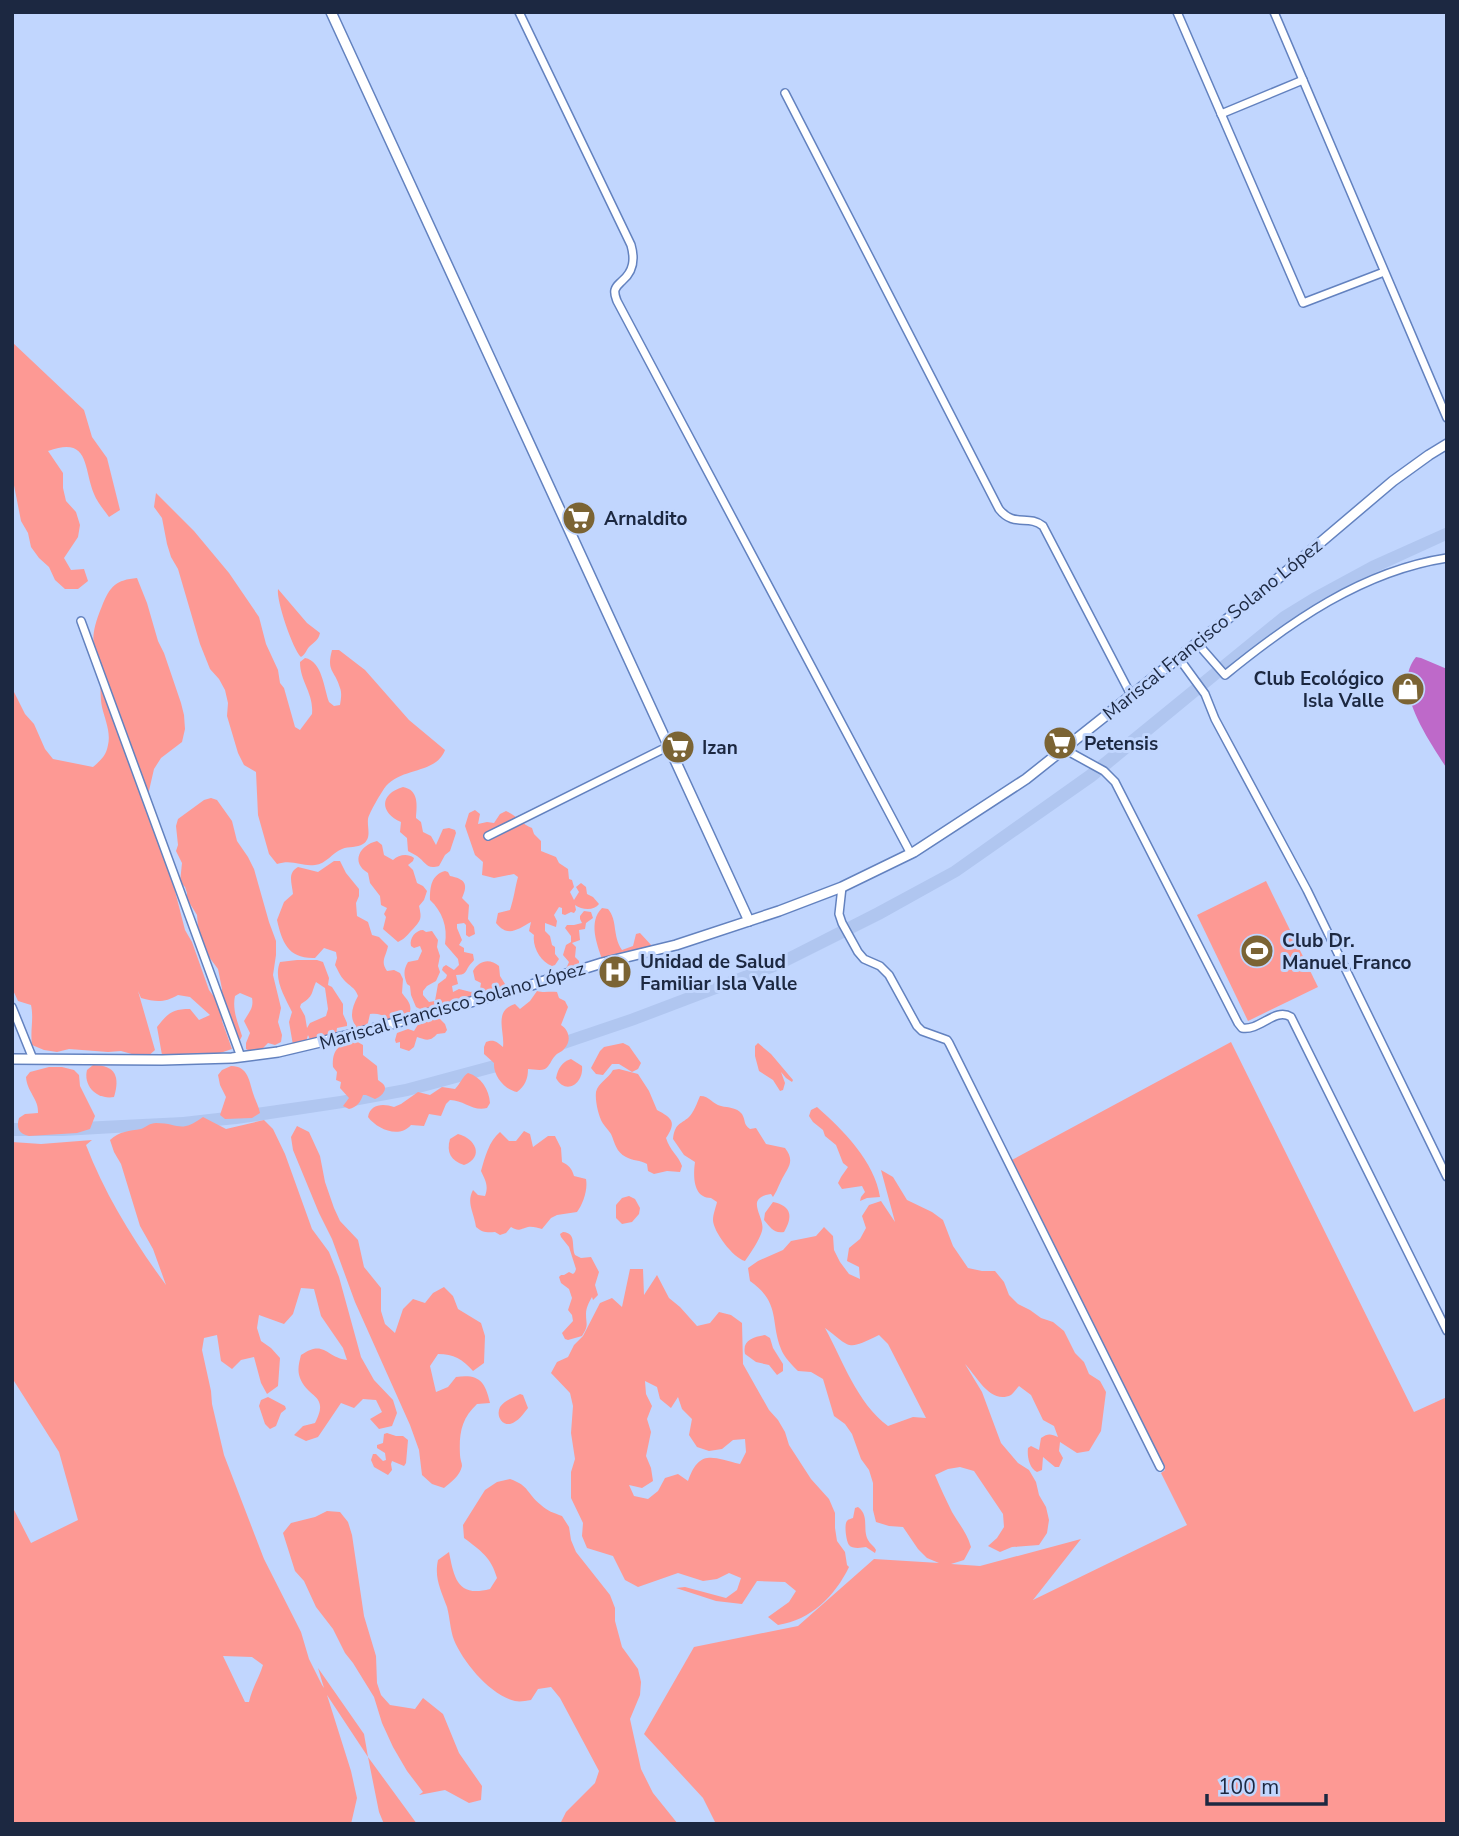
<svg xmlns="http://www.w3.org/2000/svg" width="1459" height="1836" font-family="'Nunito Sans',sans-serif">
  <style>
    .built { fill: #b0c6f0 }
    .green { fill: #fd9994; fill-rule: evenodd }
    .water { fill: #be69c9 }
    .lines { fill: none; stroke-linecap: round; stroke-linejoin: round }
    .minor-casing { stroke: #6382bf; stroke-width: 10 }
    .tertiary-casing { stroke: #6382bf; stroke-width: 12 }
    .minor { stroke: #fff; stroke-width: 7 }
    .tertiary { stroke: #fff; stroke-width: 9 }
    .labels { text-anchor: middle; stroke-width: 6; stroke-linejoin: round; paint-order: stroke }
    .poi-label { font-size: 19px; font-weight: bold; fill: #1c2841; stroke: #c1d6fe; text-anchor: start }
    .street-label { font-size: 19px; fill: #1c2841; stroke: #c1d6fe }
  </style>
  <rect width="100%" height="100%" fill="#c1d6fe"/>
  <path class="built" d="M1447,527v13l-70,32 -57,30 -31,19 -194,160 -136,95 -77,43 -102,51 -145,55 -138,47 -89,24 -65,12 -106,16 -52,5 -122,7h-51v-13h50l121,-6 52,-6 105,-15 65,-12 89,-24 136,-46 145,-55 100,-51 76,-41 135,-96 195,-159 31,-19 59,-32z"/>
  <g class="green">
    <path d="M12,342l72,68 8,27 15,21 13,52 -11,7c-5,-7 -12,-15 -15,-23 -11,-27 -4,-58 -46,-43l15,22v15l3,13 10,11 4,13 -2,12 -14,21 7,12 13,-1 4,12 -10,8h-13l-10,-9 -6,-13 -10,-9 -8,-11 -3,-14 -7,-12 -9,-46z"/>
    <path d="M156,493l38,38 35,42 30,44 7,27 12,26 2,13 4,5 11,39 5,3 12,-16c2,-21 -12,-32 -12,-52l5,-4c17,3 19,30 24,44l5,4 6,-1c1,-6 2,-12 0,-17 -5,-18 -14,-16 -8,-38h7l26,20 44,50 36,30c-9,24 -42,17 -59,36 -4,5 -17,27 -18,33 -1,9 4,19 -5,25 -6,4 -14,2 -21,5 -10,4 -16,15 -27,16 -13,2 -22,-6 -38,-1l-8,-10 -11,-39 -2,-43 -12,-7 -6,-12 -11,-37 1,-13 -3,-13 -6,-11 -9,-10 -10,-25 -22,-75 -7,-12 -4,-13 -5,-26 -8,-11z"/>
    <path d="M137,578l10,25 11,38 6,12 17,50 3,12 1,14 -3,13 -21,16 -7,11 -6,26 18,61 19,74 7,12 17,48 12,16 1,-17 -4,-20 -12,-16 -8,-26 -1,-12 -10,-16v-6l-2,-6 -5,-5 2,-19 -6,-12 2,-6 -2,-19 2,-7 26,-19 7,-2 6,2 15,21 5,20 11,16 6,12 15,53 7,19v14l-3,20 8,33 -3,14 4,13 -1,7 -6,3 -7,-2 -9,9h-7l-6,-3v-6l4,-10 -6,-12c5,-9 10,-13 8,-23l-12,-5 -5,3c-3,14 3,27 7,40l-3,6 -5,-4 -12,-27v10l10,28 -12,4 -14,2 -8,10c-12,-5 -24,-5 -36,-10l-5,-28c11,-14 15,-18 33,-18l9,11 11,-5 -20,-18 -12,-2c-14,8 -22,7 -37,3l-3,-7 17,59 -9,8 -25,-7 -13,1 -39,-3 -12,3 -13,-2 -12,-5c-2,-15 2,-26 -1,-40l-13,-4 -6,-13v-300l13,26 9,10 11,25 8,10 40,8c8,-7 13,-11 15,-22 3,-13 -3,-25 -6,-38 -2,-10 -1,-22 -3,-32 -6,-33 -10,-37 3,-69 8,-20 14,-26 35,-28z"/>
    <path d="M278,589l29,34 13,10c-2,8 -5,8 -11,14 -3,3 -3,7 -8,10 -8,-7 -25,-57 -23,-68z"/>
    <path d="M403,787c16,3 14,18 13,31l5,4 2,10 8,4 5,9 7,-16 6,-1 6,2 1,3 -6,18 -5,4 -6,11c-13,4 -13,-4 -22,-10 -3,-2 -6,-3 -9,-5l-1,-13 -7,-6 1,-10c-21,-9 -22,-28 2,-35z"/>
    <path d="M475,810l5,4 -2,10 9,-2 7,1 6,-9 6,-3c10,4 16,13 26,17l2,6 7,7v10l15,6 3,6 9,6 1,10 3,1 2,7 -4,5 4,8 5,-8 -3,-5 5,-4 5,4 1,7 6,3 6,7c-5,7 -17,6 -24,1l1,5 -2,3 -3,-1 -6,3 -3,-1v-6l-3,-1 -5,8 3,6 -1,6 -11,-4v8l5,5 2,9 3,2v7l4,5 -4,6 -3,1c-11,-4 -20,-19 -18,-31l-5,-4 2,-9c-13,7 -23,16 -35,1l2,-10 12,-3c4,-12 5,-22 8,-33l-4,-3 -20,4 -12,-3 1,-13 -8,-7 -10,-29 4,-13z"/>
    <path d="M377,841l5,4 2,10 9,5c6,-5 14,-7 21,-2l-1,3 -5,4 5,5 4,13 6,3 4,5 -3,9 -5,6c3,13 2,14 -6,23 -6,6 -7,9 -15,13l-15,-13 3,-12 -2,-3 3,-6 -6,-3 -1,-9 -10,-13 -2,-10c-18,-11 -8,-28 9,-32z"/>
    <path d="M334,861h6l6,12 13,16v7l-3,7 1,13 11,6 4,13 7,2 9,9c-2,11 -8,15 -1,25l7,-1 6,3 3,6 -1,14c6,8 11,12 7,22l-20,6c-6,-6 -10,-8 -19,-7l-3,13 -6,4c-13,-10 -10,-22 -3,-35 -3,-9 -9,-10 -14,-16 -4,-4 -6,-10 -9,-15l2,-7 -1,-6 -12,-4 -9,10c-27,1 -33,-16 -38,-38l7,-18 9,-8c-1,-11 -6,-21 5,-27l20,5z"/>
    <path d="M445,871l3,1 2,4c14,3 19,7 12,22l7,7 -1,14 6,8 1,7 -6,3 -3,-2v-10l-2,-2 -7,1v4l5,12 -3,5 5,3v4l9,2 1,6c-1,2 -4,4 -5,6 -4,6 -3,9 -13,9l2,9 -6,2 1,6 6,-3 12,3 9,-3 1,-6 -6,-3 -2,-9c6,-11 17,-13 26,-5l1,10 5,8 -2,3 -7,1 -4,5 -70,17 -6,-3 -5,-12 -1,-9 -3,-2c-3,-8 -4,-14 1,-22l10,-2 4,-9 -2,-5 -6,2 -3,-2c-2,-8 5,-16 12,-16l3,2 6,-1 6,9 -1,7 3,9 -2,10 2,6 -4,9 -9,5 -4,5v4l6,7 6,-1 3,-17 8,-6 1,-3 -5,-5 1,-3 3,-2 8,5 5,-5 -1,-6 -13,-15c3,-17 -3,-33 -15,-44 0,-13 1,-25 15,-29z"/>
    <path d="M1266,881l52,106 -70,34 -51,-106z"/>
    <path d="M602,908l6,1c10,12 4,26 14,41l11,-4 3,-12 4,-1 13,14 -51,12c-5,-15 -14,-37 0,-51z"/>
    <path d="M584,911l7,1 2,6 -7,5 -1,6 -6,1 1,10 -8,3 4,4 -1,10 4,4v7l-14,3 4,-9 -6,-7 3,-10 5,-3v-6l-6,-8 2,-3h7l8,-2 -2,-4v-3z"/>
    <path d="M297,960h20l6,2 6,16 -1,7 4,2 11,17v10l4,9v3l-10,2 -1,7 -25,7 -3,-7 -2,7 -13,3 -4,-23 3,-10c-7,-15 -19,-33 -12,-50zM316,982l9,6 3,21 -2,7 -16,7 -3,5 -2,-12 -5,-9 1,-3c13,-8 10,-11 15,-22z"/>
    <path d="M537,991c7,2 13,0 20,1l2,6 6,3 3,6 -7,18c8,5 11,16 3,24 -2,3 -7,4 -9,7 -4,4 -5,10 -10,13 -5,2 -12,0 -17,0 0,10 -3,17 -11,23 -12,-2 -24,-16 -23,-29l-10,-9v-7l2,-5c8,-3 11,0 17,5 2,-16 -10,-36 12,-43l5,5 10,-8z"/>
    <path d="M428,1018l12,1 5,5 2,6 -2,3 -8,1c-7,8 -11,6 -20,3l-3,10 -5,4 -9,-3v-6l-4,1 -1,-3 2,-7 11,-4 6,2 5,-8z"/>
    <path d="M354,1040l9,5v10l14,11 1,14c2,2 5,3 6,5 4,6 -5,13 -9,14l-9,-4h-3c-3,8 -6,12 -14,14l-6,-3 6,-8 -9,-10 1,-6 -5,-2 1,-8 -4,-5c-1,-17 5,-22 21,-27z"/>
    <path d="M1231,1042l183,370 33,-15v427h-731l-13,-26 -59,-64 50,-87 104,-21 76,-67 65,4 -12,-5 -9,-9 -15,-22 -14,-1 -13,-4 -3,-12v-27l-4,-13 -8,-11 -9,-25 -7,-10 -11,-8 -11,-37 -12,-7 -13,-1c-6,-6 -14,-14 -17,-22 -11,-28 0,-46 -31,-68l-2,-13 10,-7 25,-11 8,-9 25,-5 8,-9 9,9 1,14 6,12 9,12 11,5 -1,-12 -12,-6 2,-13 11,-9 6,-11 -4,-12 7,-11 12,-4 14,21 -14,-52 12,7 14,23 25,12 11,8 10,26 15,22 14,3h13l9,11 5,13 9,9 12,6 11,8 12,4 11,9 11,22 9,9 5,12 11,7 6,11 -5,39 -12,20 -12,2 -17,-11 -1,9 4,7 -4,9h-4l-12,-10 -1,13 -5,2c-8,-4 -10,-16 -9,-24l3,-2 8,4 2,-12c7,-5 10,-4 17,-1l-4,-11 -11,-6 -12,-25 -12,-9c-3,3 -5,7 -8,9 -21,10 -35,-20 -46,-31l17,28 19,51 17,20 11,7 7,12 3,13 7,12 3,13 -2,13 -8,12 -27,2 -12,5 -12,-6 9,-8 7,-11 -1,-13 -29,-43 -14,-4 -12,2 -13,6c5,12 11,25 17,37 7,12 15,21 19,35l-7,13 -13,4 29,2 101,-27 -48,61 154,-75 -26,-52 4,-3 -16,-33c-9,-3 -15,-7 -15,-17l-124,-259zM825,1328c27,20 21,23 54,7l9,9 38,74 -13,-1 -25,9c-31,-23 -45,-65 -63,-98z"/>
    <path d="M623,1043l6,3 12,17 -3,6 -6,3 -13,-8h-7l-9,11 -7,-1 -5,-6 9,-17 4,-4z"/>
    <path d="M758,1043l13,11 22,26 -1,2 -6,-4 -5,-6 4,11 -2,7 -3,1 -7,-11 -14,-9 -4,-15v-10z"/>
    <path d="M571,1059l11,7c2,17 -16,30 -26,12 2,-10 6,-16 15,-19z"/>
    <path d="M93,1065c23,0 27,12 21,32 -17,3 -31,-11 -27,-27z"/>
    <path d="M231,1066c18,0 18,16 23,30 2,6 5,11 6,17l-8,5 -27,1 -5,-4 6,-18 -6,-12 -2,-10 4,-5z"/>
    <path d="M49,1067h13l12,3 5,5 1,11 15,30 -5,13 -13,4 -48,3c-10,-2 -13,-8 -10,-18l6,-4 13,-1c1,-14 -11,-21 -12,-36l4,-5z"/>
    <path d="M619,1069l19,5 11,17 8,19c15,8 20,12 9,28 4,13 12,17 16,28l-2,6 -13,-1 -13,3 -6,-3 -1,-7c-7,-4 -14,-3 -21,-7 -10,-5 -11,-14 -15,-23 -3,-5 -8,-9 -10,-14 -3,-7 -6,-20 -5,-28 2,-9 12,-13 17,-22z"/>
    <path d="M468,1073c13,4 21,16 22,30l-3,5c-14,4 -23,-8 -37,-8l-4,4 -5,12 -12,-2 -5,12 -13,-1c-12,14 -34,4 -43,-8 2,-13 15,-14 26,-10l7,-3 17,-12 12,3 12,-8 13,2c6,-6 7,-12 13,-16z"/>
    <path d="M700,1096c10,0 12,8 21,10 8,2 15,1 21,8 4,7 1,10 8,15l6,-1 10,16 19,4c11,14 2,20 -4,33 -3,6 -4,10 -8,16l-2,-3c-28,4 -5,23 -9,37 -2,8 -12,23 -17,30 -12,-3 -32,-30 -32,-41 0,-6 3,-13 4,-18l-6,-4c-18,0 -18,-22 -16,-36l-11,-7 -11,-16c2,-16 7,-14 16,-22 5,-5 8,-14 11,-21z"/>
    <path d="M817,1107c26,23 58,55 63,90l-13,1 -7,3 1,-4 4,-5 -3,-6 -20,3 -4,-6 3,-6 7,-10 -5,-4 -7,-18 -11,-9 -2,-6 -10,-8 -4,-6 2,-6z"/>
    <path d="M203,1117l23,12 38,-9 9,9 12,25 27,75 17,23 10,25 22,80 13,23 19,20 4,13 -5,13 -13,3 -9,-10 12,-7 -6,-12 -13,-1 -9,9 -13,-5 -23,34 -12,4 -12,-6 9,-9 12,-3c15,-29 -7,-24 -15,-45 -3,-8 -1,-15 1,-23 24,-16 24,2 46,5l-4,-12 -22,-32 -7,-27 -13,-1 -8,26 -9,10 -25,-9 -2,13 4,13 10,7 9,10 -2,28 -11,8 -6,-11 -7,-26 -13,3 -9,9 -11,-8 -4,-26 -13,3 -2,12 9,41 1,13 12,51 40,104 37,73 8,27 13,26 2,3 -6,-20 46,66 4,23 49,67h-33l-5,-12 -11,-55 -41,-62 24,76 6,27 -6,26h-339v-318l19,37 47,-23 -19,-68 -45,-71 -2,-5v-234l29,2 51,-4 -6,5c19,50 49,98 80,140l-13,-36 -13,-23 -19,-62 -7,-12 -4,-12c10,-9 19,-9 31,-11 5,-2 9,-6 15,-6 23,0 24,11 47,-6zM223,1656l29,1 11,8c-4,13 -11,23 -14,37h-4z"/>
    <path d="M297,1126l12,6 11,24 5,26 9,26 6,13 18,19 6,27 17,21v23l4,13 10,9 8,-24 10,-10 12,4 8,-10 11,-6 9,9 5,13 23,14 4,13 -1,27 -11,8c-11,-12 -19,-17 -35,-17l-8,12 6,26 12,-5 8,-10c23,-3 29,4 34,26l-13,1c-16,15 -18,30 -17,51 0,4 2,8 2,11 -2,10 -11,16 -18,22l-12,-4 -10,-9 -3,-25 -9,-25 -55,-123 -23,-63 -13,-26 -26,-63 -2,-13z"/>
    <path d="M500,1132l9,9h7l8,-10 6,3 3,13 15,-11h7l6,12 1,14c7,3 10,7 12,14l12,3c2,11 -3,25 -9,33l-20,3 -6,3 -9,11c-4,-1 -10,-3 -14,-2 -8,2 -9,5 -17,0l-5,6 -6,2 -5,-3c-9,1 -13,0 -19,-5 -2,-15 -10,-24 -3,-37l5,5 7,1c4,-11 0,-16 -4,-25 4,-14 8,-30 19,-39z"/>
    <path d="M458,1134c17,4 27,23 6,31 -13,-4 -18,-13 -14,-26z"/>
    <path d="M629,1196l6,3 5,9 -1,6 -7,8 -10,2 -6,-6v-13l6,-7z"/>
    <path d="M773,1202c19,4 20,15 11,30 -10,2 -14,-5 -20,-12l1,-7z"/>
    <path d="M563,1232c14,1 8,14 12,23l6,3 10,-1 8,15 -4,13 3,10 -5,5 -1,-3c-3,5 -6,11 -6,17 0,11 3,11 -4,22l-14,4 -3,-1 -3,-6 11,-12 -1,-6 -4,-5 4,-12 -3,-9 -8,-6 -2,-6 2,-2h3l5,-3 4,2 2,-2 1,-3 -7,-22 -8,-10 -1,-3z"/>
    <path d="M630,1269h13l1,26 13,-20 12,23 11,9 17,19 13,-3 9,-11 12,3 11,8 1,41 26,46 9,10 7,12 4,13 22,34 18,20 6,14v15l2,13 8,11 2,13 2,2c-14,29 -38,53 -71,58l-10,-8 21,-15 7,-11 -11,-9 -28,-1 -15,23 -26,-3 -40,-13 9,-1 41,11 11,-8 4,-12 -12,-5 -12,6 -14,2 -25,-8 -40,14 -13,-7 -12,-24 -26,-8 -5,-12 1,-13 -12,-25v-26l4,-13 -4,-26 2,-27 -3,-13 -19,-20 6,-11 11,-5 6,-12 9,-9 17,-33 12,-5 10,9zM645,1381l12,6 3,12 11,9 7,-11 4,12 10,10 -3,16 8,12 12,4 13,-2 11,-9 12,-1 1,13 -6,12c-28,-7 -41,-15 -52,17l-10,-7 -13,4 -7,13 -10,8 -14,-3 -5,-11 13,3 11,-7 -2,-13 -5,-12 5,-24 -4,-13 5,-13 -6,-12z"/>
    <path d="M765,1335l5,3 3,10 10,16v7l-6,4 -8,-10 -13,-3 -11,-8c-3,-14 8,-17 20,-19z"/>
    <path d="M520,1394l3,1 5,13c-4,5 -10,14 -18,16 -9,1 -14,-9 -10,-17 5,-7 13,-9 20,-13z"/>
    <path d="M268,1397l17,9 1,3 -5,4 -5,13 -6,3 -5,-5 -6,-18 2,-6z"/>
    <path d="M387,1433l9,3h7l5,4 -2,23 -2,3 -12,-5 -1,3 1,6 -4,5 -14,-8 -3,-7 2,-6h3l7,7 3,-1 -1,-7 -8,-5v-3l6,-2 1,-9z"/>
    <path d="M510,1479c20,7 16,14 31,26 6,6 13,8 21,11l7,11 2,13 5,12 34,43 5,13v13l7,26 16,22 3,13 -1,13 -10,24 11,50 12,24 25,31h-118l6,-12 29,-29 4,-12 -39,-73 -9,-11 -13,2 -7,11c-6,1 -11,2 -16,1 -25,-6 -52,-39 -61,-61 -4,-11 -4,-22 -7,-33 -6,-17 -13,-29 -9,-47l11,-8c5,25 8,46 41,37l7,-11c-6,-21 -16,-27 -33,-40l-1,-13 22,-35 12,-8z"/>
    <path d="M858,1507c12,9 4,22 10,33 2,4 6,6 8,10l-1,3 -9,-6c-5,1 -14,2 -17,-2 -3,-4 -5,-21 -2,-24 1,-2 4,-2 6,-3l2,-10z"/>
    <path d="M327,1511l13,1 8,10 4,13 12,81 12,40 1,27 4,12 9,10 25,4 8,-11 20,16 16,39 23,33 -1,14 -12,3 -24,-13 -26,5 4,-3 -16,-21 -14,-24 -11,-24 -8,-26 -21,-34 -8,-10 -12,-24 -17,-22 -12,-26 -9,-10 -12,-38 8,-10 24,-6z"/>
  </g>
  <path class="water" d="M1416,657l5,1 26,11v100c-17,-28 -57,-81 -31,-112z"/>
  <g class="lines">
    <defs>
      <g id="minor">
        <path d="M519,12l112,233c4,14 3,26 -9,36 -3,3 -6,5 -7,9 -1,4 1,8 2,11l294,553"/>
        <path d="M1177,12l126,291 81,-31"/>
        <path d="M1274,12l173,406"/>
        <path d="M785,93l214,416c15,19 29,5 44,17l88,169"/>
        <path d="M1221,114l82,-34"/>
        <path d="M81,621l160,436"/>
        <path d="M1197,643l28,32c65,-53 137,-104 222,-117"/>
        <path d="M1178,657l27,37 10,25 92,171 140,287"/>
        <path d="M1064,749l40,22 11,11 123,241 4,5c18,3 33,-21 49,-11l156,314"/>
        <path d="M488,836l179,-89"/>
        <path d="M842,887l-3,27 3,9 16,29 6,7 16,7 9,9 28,51 5,5 25,9 2,3 211,424"/>
        <path d="M12,1007l21,52"/>
      </g>
      <g id="tertiary">
        <path d="M331,12l418,909"/>
        <path d="M12,1059l150,1 70,-2 46,-6 80,-19 167,-46 77,-24 74,-18 103,-34 63,-24 72,-35 112,-73 249,-198 118,-100 36,-26 18,-11"/>
      </g>
    </defs>
    <use href="#minor" class="minor-casing"/>
    <use href="#tertiary" class="tertiary-casing"/>
    <use href="#minor" class="minor"/>
    <use href="#tertiary" class="tertiary"/>
  </g>
  <defs>
    <symbol id="supermarket-disc" viewBox="-11 -11 22 22"><circle r="9.5" fill="#7b6434" stroke="#c1d6fe"/><path d="M-6-5.5h2.5l.6 2H6L4.5 2H-2.5L-4.4-4H-6ZM-1.5 3.2a1.3 1.3 0 1 0 .1 0ZM3 3.2a1.3 1.3 0 1 0 .1 0Z" fill="#fff"/></symbol>
    <symbol id="shop-disc" viewBox="-11 -11 22 22"><circle r="9.5" fill="#7b6434" stroke="#c1d6fe"/><path d="M-5-2.5h2.3a2.7 3.5 0 0 1 5.4 0H5L5.5 6h-11ZM-1.5-2.5h3a1.5 2.3 0 0 0-3 0Z" fill="#fff"/></symbol>
    <symbol id="stadium-disc" viewBox="-11 -11 22 22"><circle r="9.5" fill="#7b6434" stroke="#c1d6fe"/><path d="M0-5a6.5 5 0 1 0 0 10a6.5 5 0 1 0 0-10ZM-3.5-1.8h7v3.6h-7Z" fill="#fff"/></symbol>
    <symbol id="hospital-disc" viewBox="-11 -11 22 22"><circle r="9.5" fill="#7b6434" stroke="#c1d6fe"/><path d="M-5-5h3v3.5h4V-5h3V5h-3V1.5h-4V5h-3Z" fill="#fff"/></symbol>
  </defs>
  <g fill-rule="evenodd">
    <use href="#supermarket-disc" x="560" y="499" width="38" height="38"/>
    <use href="#shop-disc" x="1389" y="670" width="38" height="38"/>
    <use href="#supermarket-disc" x="1041" y="724" width="38" height="38"/>
    <use href="#supermarket-disc" x="659" y="728" width="38" height="38"/>
    <use href="#stadium-disc" x="1238" y="932" width="38" height="38"/>
    <use href="#hospital-disc" x="596" y="953" width="38" height="38"/>
  </g>
  <g class="labels">
    <g class="poi-label">
      <text x="604" y="525">Arnaldito</text>
      <text x="1384" y="685" text-anchor="end">Club Ecológico<tspan x="1384" dy="22">Isla Valle</tspan></text>
      <text x="1084" y="750">Petensis</text>
      <text x="702" y="754">Izan</text>
      <text x="1282" y="947">Club Dr.<tspan x="1282" dy="22">Manuel Franco</tspan></text>
      <text x="640" y="968">Unidad de Salud<tspan x="640" dy="22">Familiar Isla Valle</tspan></text>
    </g>
    <g class="street-label">
      <text transform="translate(1212 629) rotate(-39)" y="7">Mariscal Francisco Solano López</text>
      <text transform="translate(452 1005) rotate(-16)" y="7">Mariscal Francisco Solano López</text>
    </g>
  </g>
  <rect width="1459" height="1836" fill="none" stroke="#1c2841" stroke-width="28"/>
  <path d="M1207 1794v10h119v-10" fill="none" stroke="#1c2841" stroke-width="3.5"/>
  <text x="1218" y="1794" font-size="21" fill="#1c2841" stroke="#c1d6fe" stroke-width="5" paint-order="stroke">100 m</text>
</svg>
